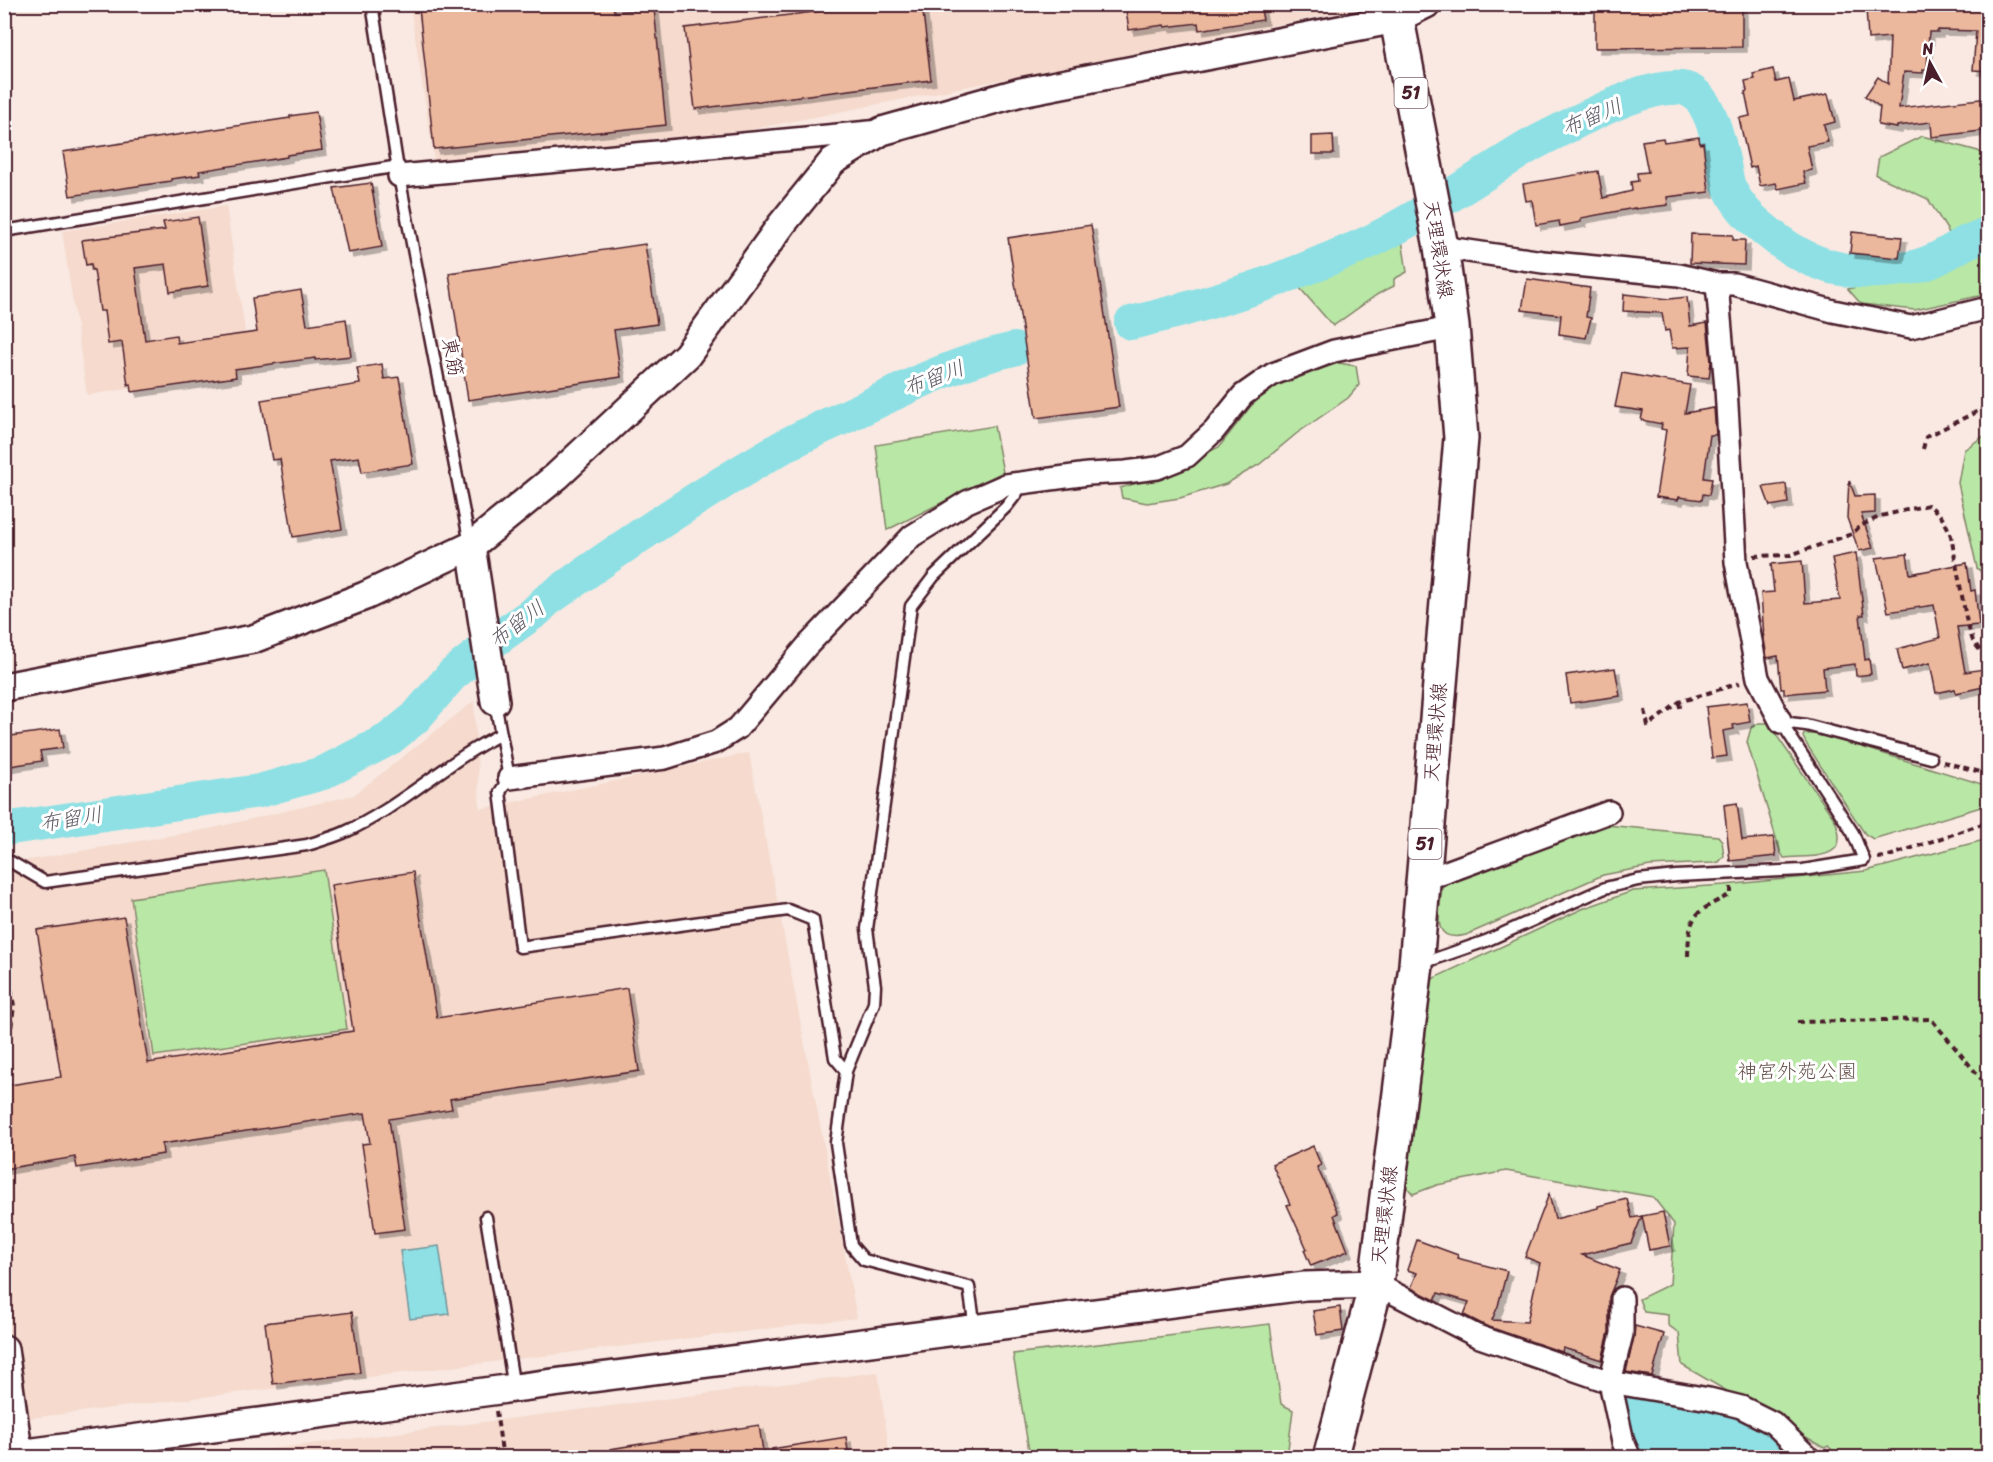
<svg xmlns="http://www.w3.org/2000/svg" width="1993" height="1462" font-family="Sriracha,'Klee One',sans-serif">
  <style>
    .built { fill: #f5dacd }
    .green { fill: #b9e7a6; stroke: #828368; stroke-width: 1.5 }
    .water { fill: #8ee0e4; stroke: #73939a; stroke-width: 1.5 }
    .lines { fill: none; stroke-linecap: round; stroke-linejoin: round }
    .river { stroke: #8ee0e4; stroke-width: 34 }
    .building { fill: #ebb79d; stroke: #4a1f2b; stroke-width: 1.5; filter: url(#shadow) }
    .service-casing { stroke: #4a1f2b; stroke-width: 15 }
    .minor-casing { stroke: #4a1f2b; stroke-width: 26 }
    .tertiary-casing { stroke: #4a1f2b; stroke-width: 32 }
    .primary-casing { stroke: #4a1f2b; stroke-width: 38 }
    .path { stroke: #4a1f2b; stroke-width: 4; stroke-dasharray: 6 4.5; stroke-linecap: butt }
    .service { stroke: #fff; stroke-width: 10 }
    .minor { stroke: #fff; stroke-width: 21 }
    .tertiary { stroke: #fff; stroke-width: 27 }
    .primary { stroke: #fff; stroke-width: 33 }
    .labels { text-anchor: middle; stroke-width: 6; stroke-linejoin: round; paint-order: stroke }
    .shield { fill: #fff; stroke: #80626b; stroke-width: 1.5 }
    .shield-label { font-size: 18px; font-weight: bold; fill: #4a1f2b }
    .street-label { font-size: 20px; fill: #4a1f2b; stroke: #fff }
    .park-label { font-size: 20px; fill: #66514a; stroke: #fff }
    .water-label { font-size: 21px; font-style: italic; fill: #5e5962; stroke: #fff }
  </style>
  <defs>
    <filter id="shadow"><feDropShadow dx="5" dy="5" stdDeviation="0" flood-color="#0004"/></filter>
  </defs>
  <rect width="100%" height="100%" fill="#f9e9e2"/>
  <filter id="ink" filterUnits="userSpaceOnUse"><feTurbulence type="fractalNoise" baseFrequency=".0167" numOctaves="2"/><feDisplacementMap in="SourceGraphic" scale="12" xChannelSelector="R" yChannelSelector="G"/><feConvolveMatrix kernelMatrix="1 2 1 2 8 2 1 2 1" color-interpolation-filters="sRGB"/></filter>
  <g filter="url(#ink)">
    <g class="built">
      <path d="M410,5h949l-3,4 -607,121 -315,30z"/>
      <path d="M226,206l25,165 -164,24 -25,-164z"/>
      <path d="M474,701l6,108 269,-56 108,565 -852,103v-557l204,-35 145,-34z"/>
      <path d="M878,1372l12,85 -690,1z"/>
    </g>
    <g class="green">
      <path d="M1922,136l56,15 10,7v136l-73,16 -54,-6 -13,-15 46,-11 53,-7 4,-35 -23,-37 -52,-24 3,-18z"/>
      <path d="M1401,233l6,39 -13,7v7l-16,8 -45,32 -41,-47z"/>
      <path d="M1339,363l17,3 3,19 -11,13 -52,36 -36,30 -34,20 -46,14 -33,5 -25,-5 -2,-10 38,-11 61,-30 32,-41 28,-25z"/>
      <path d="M994,426l9,46 -116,58 -11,-85z"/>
      <path d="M1988,433v145l-11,-10 -19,-85 6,-33z"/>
      <path d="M1759,723h9l67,97c17,42 -22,35 -51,38l-4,-7 -33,-109 4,-14z"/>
      <path d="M1804,734h12l46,13 126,39v19l-115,34 -8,-5 -58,-89 -4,-8z"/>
      <path d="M1606,825l112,11 4,5 2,15 -5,6 -7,1 -62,3 -47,9 -137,60c-37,9 -26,-24 -24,-47l9,-8 146,-54z"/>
      <path d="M1988,839v618h-149l-11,-11 -3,2 -143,-83 -3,-32 -11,-8v-10l-24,-3 -5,-13 31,-15 4,-60 -21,-27 -147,-26 -69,14 -24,9 -14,-16 22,-187 13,-13 148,-69 51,-18 92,-6 141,-14z"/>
      <path d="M324,870l23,159 -193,27 -23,-158z"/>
      <path d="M1270,1324l11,80 12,6 -6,47h-257l-17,-103z"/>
    </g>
    <g class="water">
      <path d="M439,1246l10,68 -39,5 -10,-68z"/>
      <path d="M1619,1393l98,18 26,10 42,23 1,9 -4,5 -140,-1 -13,-16z"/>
    </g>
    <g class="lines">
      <g class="river">
        <path d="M1131,323c70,-17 131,-35 198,-64 16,-7 34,-13 50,-22 50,-26 98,-59 147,-89 17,-10 35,-18 52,-27 27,-13 73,-36 103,-33 33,3 41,71 47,96 8,20 21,33 37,46 47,40 89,48 149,37 18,-4 34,-14 49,-23 8,-4 17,-7 25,-11"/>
        <path d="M4,829l255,-38 64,-18 66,-34 26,-21 37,-43 42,-34 42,-30 10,-10c75,-54 153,-106 233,-152 28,-16 58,-28 87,-42 47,-23 97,-47 148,-58"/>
      </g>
    </g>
    <g class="building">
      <path d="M454,4h159l1,8 40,-4 12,117 -232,24 -15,-141z"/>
      <path d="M878,4h44l9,76 -236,29 -10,-81z"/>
      <path d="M1125,4h135l3,16 -64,10 -1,-7 -33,4 -1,-2 -35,5z"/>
      <path d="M1595,4h147v43l-147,1z"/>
      <path d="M1911,4h78v67l-16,-1 3,-39 -38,-1v2h-9l-2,38h-4v3l-19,-1 -5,36 90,-10v32l-57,7 -1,-15 -34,4v2l-19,-3 2,-18 -15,-11 13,-19 10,7 2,-47 -22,2 -2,-31z"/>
      <path d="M1773,69l3,13 13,-3 5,22 34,-7 7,28 -11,3 4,17 -21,4 5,24 -9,2 3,11 -28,6 -2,-6 -16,3 -4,-20 -6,2 -11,-50 11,-2 -5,-24 2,-1 -2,-10 10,-2 -2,-5z"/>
      <path d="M316,112l6,38 -35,5v2l-88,14 1,4 -29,4v2l-101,15 -7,-44 227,-34v-2z"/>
      <path d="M1333,135l1,19h-22v-18z"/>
      <path d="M1699,137l1,7 3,-1 6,49 -42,5 1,8 -33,4v-1l-54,10v4l-21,4 -1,-5 -23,4 -4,-25 -6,1 -3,-17 75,-13 5,27 29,-7 -1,-9 7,-1 -1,-8 11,-1 -6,-31 21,-3 1,4z"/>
      <path d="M371,183l11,64 -34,6 -14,-65z"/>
      <path d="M198,217l10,69 -38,6 -4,-28 -31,4 10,72 31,-5 1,8 80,-11 -5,-34 49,-8 6,35 39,-6 5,37 -36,4v-2l-80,11 1,8 -104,15 -1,-8 -3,1 -6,-43 -14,2 -4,-33h-4l-6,-41h-2l-1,-6 -5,1 -4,-25 83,-10 -2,-8z"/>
      <path d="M1091,225l28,182 -83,11 -28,-180z"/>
      <path d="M1852,232l50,5 -3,21 -49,-5z"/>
      <path d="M1691,234l42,1v5h12l-1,25 -54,-2z"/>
      <path d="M645,244l12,80 -43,6 7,47 -153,23 -19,-127z"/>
      <path d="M1527,279l63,9 -4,29 5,1 -5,20 -27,-4 2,-19 -39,-5z"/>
      <path d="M1624,294l45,5 18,-2 3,29 17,-3 4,39 -2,16 -21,-2 2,-29 -18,1 -3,-18 -4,1 -3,-18 -39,-2z"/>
      <path d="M382,364l2,15 15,-2 14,87 -51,8 -3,-15 -29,4 12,68 -49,8 -13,-78 -8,1 -11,-60 99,-16 -3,-16z"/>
      <path d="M1622,373l68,12 -5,28 29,-5 2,27h-6l-6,43 8,1 -3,16 -6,-1 -1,6 -23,-3 -1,3 -22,-3 10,-67 -5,-1 1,-5 -21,-4 2,-9 -28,-4z"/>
      <path d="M1849,480l6,16 20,-1v18l-14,1 12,34 -14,3 -12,-33z"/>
      <path d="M1786,484l2,19 -18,3 -7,-19z"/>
      <path d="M1856,553l8,62h-4l5,45 4,-1 2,15 -15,2 -1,-12 -32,4 2,22 -41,4v-5h-3l-3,-33 -11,2 -3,-19 -3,-46 13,-1 -3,-28 31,-3 3,42 35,-3 -8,-42z"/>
      <path d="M1907,554l3,20 57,-11 4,28 4,-1 4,35 -22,2 8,45 19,-3 4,17 -32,7 -1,-4 -19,4 -6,-30 -28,7 -5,-21 43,-11 -6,-33 -46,7 -12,-54z"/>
      <path d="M1615,668l5,28 -50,7 -4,-28z"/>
      <path d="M1747,702l3,20 -17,3 1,4 -11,2 4,25 -15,2 -6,-51z"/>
      <path d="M60,729l3,19 -23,3 2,10 -38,6v-30z"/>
      <path d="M1737,803l5,37 32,-3 2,19 -46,5 -6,-56z"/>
      <path d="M413,872l24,146 190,-30 12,83 -189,28 2,10 -63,10 16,110 -30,4 -13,-89 8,-1 -5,-30 -203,31 1,10 -86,14 -2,-11 -71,12v-83l57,-9 -24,-147 87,-13 24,146 205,-32 -22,-146z"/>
      <path d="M1313,1146l8,19 -4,2 21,46 -4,2 14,36 -37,15 -7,-16 3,-1 -20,-44 3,-1 -18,-40z"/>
      <path d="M1549,1194l6,25 43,-11v-2l29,-7 5,19 10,-2 -11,27 -49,12 38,15 -11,27v35l-7,28 -39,-12 -1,4 -76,-26 -22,-11 5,-13 -31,-9 -3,7 -24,-12 6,-15 -10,-3 10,-30 41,15 -1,3 50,13 -9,35 -6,14 35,2 13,-59 -15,-6z"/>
      <path d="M1663,1212l7,34 -21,4 -7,-34z"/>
      <path d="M1340,1307l3,24 -26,4 -4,-24z"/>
      <path d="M352,1312l8,61 -87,11 -8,-61z"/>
      <path d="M1635,1326l29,8 -12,42 -26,-4 8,-35z"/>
      <path d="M759,1425l5,33h-153l-1,-9z"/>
      <path d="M846,1437l3,21h-76l-1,-9z"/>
    </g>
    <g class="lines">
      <defs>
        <g id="service">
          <path d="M372,4l27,172 71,368"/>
          <path d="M4,231l395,-65"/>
          <path d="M495,702l14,76 -9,14 20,155 268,-37 25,10 22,138 11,13"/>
          <path d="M1781,722l25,3 125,33"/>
          <path d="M4,863l7,-1 34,20 262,-37c12,-4 24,-7 36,-12 57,-25 102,-71 158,-99"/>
          <path d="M1420,964l66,-23 119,-53 33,-8 38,-4 127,-6 61,-10 -11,-27 -72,-111"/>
          <path d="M486,1217l28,171"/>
          <path d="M975,1328l-6,-41 -105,-27 -13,-15 -15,-102 10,-72 28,-68 1,-17 -8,-57 44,-323 23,-30 72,-69 11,-14v-9"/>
        </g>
        <g id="minor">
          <path d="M399,176l481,-45"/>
          <path d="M1441,247l102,15 136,13 38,9h17l99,27 78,16 77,-19"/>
          <path d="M1717,284l9,104 10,174 22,116 23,44"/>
          <path d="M509,778l156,-20 51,-16 22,-14 69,-82 105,-110 55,-34 39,-17 82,-11 38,-2 31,-4 30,-12 27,-25 29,-36 30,-21 61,-23 101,-20 17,-5"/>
          <path d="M1423,874h18l168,-62"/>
          <path d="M1376,1284l101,52 133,46 99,17 32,8 32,16 36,35"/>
          <path d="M1622,1298v36l-12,48 13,60 7,16"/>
        </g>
        <g id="tertiary">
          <path d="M471,546l24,155"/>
          <path d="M4,687l249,-48 112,-43 106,-50 86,-70 130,-121 95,-131 51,-63 49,-30 139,-39 375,-73 30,-15"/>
          <path d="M4,1349l15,109"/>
          <path d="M4,1456l495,-66 806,-104 71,-2"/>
        </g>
        <path id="primary" d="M1330,1458l46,-174 40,-319 45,-527 -9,-112 -11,-79 -47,-243"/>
      </defs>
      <use href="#service" class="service-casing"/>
      <use href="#minor" class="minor-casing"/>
      <use href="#tertiary" class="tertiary-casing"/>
      <use href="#primary" class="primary-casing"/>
      <g class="path">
        <path d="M1923,449l3,-12 62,-31"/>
        <path d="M1754,556l36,-1 62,-21 8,-8 21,-10 47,-11c12,8 18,17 23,31l16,87 6,18 15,20"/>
        <path d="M1679,702l2,10"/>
        <path d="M1645,710l3,16 31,-24 61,-19"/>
        <path d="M1943,762l45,12"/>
        <path d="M1878,858l11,-2 99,-34"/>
        <path d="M4,948l10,58 -3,22 -7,2"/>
        <path d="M1688,956c1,-43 6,-43 43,-62v-9"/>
        <path d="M1797,1022l134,-3 57,68"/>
        <path d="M496,1411l7,47"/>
      </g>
      <use href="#service" class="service"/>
      <use href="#minor" class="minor"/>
      <use href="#tertiary" class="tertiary"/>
      <use href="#primary" class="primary"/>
    </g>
  </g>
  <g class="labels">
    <g class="shield">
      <rect x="1394.5" y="78" width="33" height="30" rx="4.5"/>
      <rect x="1408.5" y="829" width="33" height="30" rx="4.5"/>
    </g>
    <g class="shield-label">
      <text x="1411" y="99">51</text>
      <text x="1425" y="850">51</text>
    </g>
    <g class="street-label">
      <text transform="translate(1439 249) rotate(81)" y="7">天理環状線</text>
      <text transform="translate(453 357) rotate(79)" y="7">東筋</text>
      <text transform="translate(1435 732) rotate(-85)" y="7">天理環状線</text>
      <text transform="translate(1384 1215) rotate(-83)" y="7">天理環状線</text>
    </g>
    <g class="park-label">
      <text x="1797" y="1078">神宮外苑公園</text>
    </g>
    <g class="water-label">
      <text transform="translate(1592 117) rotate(-23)" y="7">布留川</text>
      <text transform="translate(934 378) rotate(-21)" y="7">布留川</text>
      <text transform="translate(517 624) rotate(-37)" y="7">布留川</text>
      <text transform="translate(71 819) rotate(-9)" y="7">布留川</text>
    </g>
  </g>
  <rect width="1993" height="1462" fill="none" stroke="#fff" stroke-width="24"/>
  <rect x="12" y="12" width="1969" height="1438" fill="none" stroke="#4a1f2b" stroke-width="2" filter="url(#ink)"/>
  <g transform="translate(1930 63) rotate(352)" stroke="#ffffff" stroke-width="4.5" paint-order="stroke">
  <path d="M0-4.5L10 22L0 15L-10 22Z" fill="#4a1f2b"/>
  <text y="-9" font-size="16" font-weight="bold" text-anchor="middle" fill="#4a1f2b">N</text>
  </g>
</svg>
